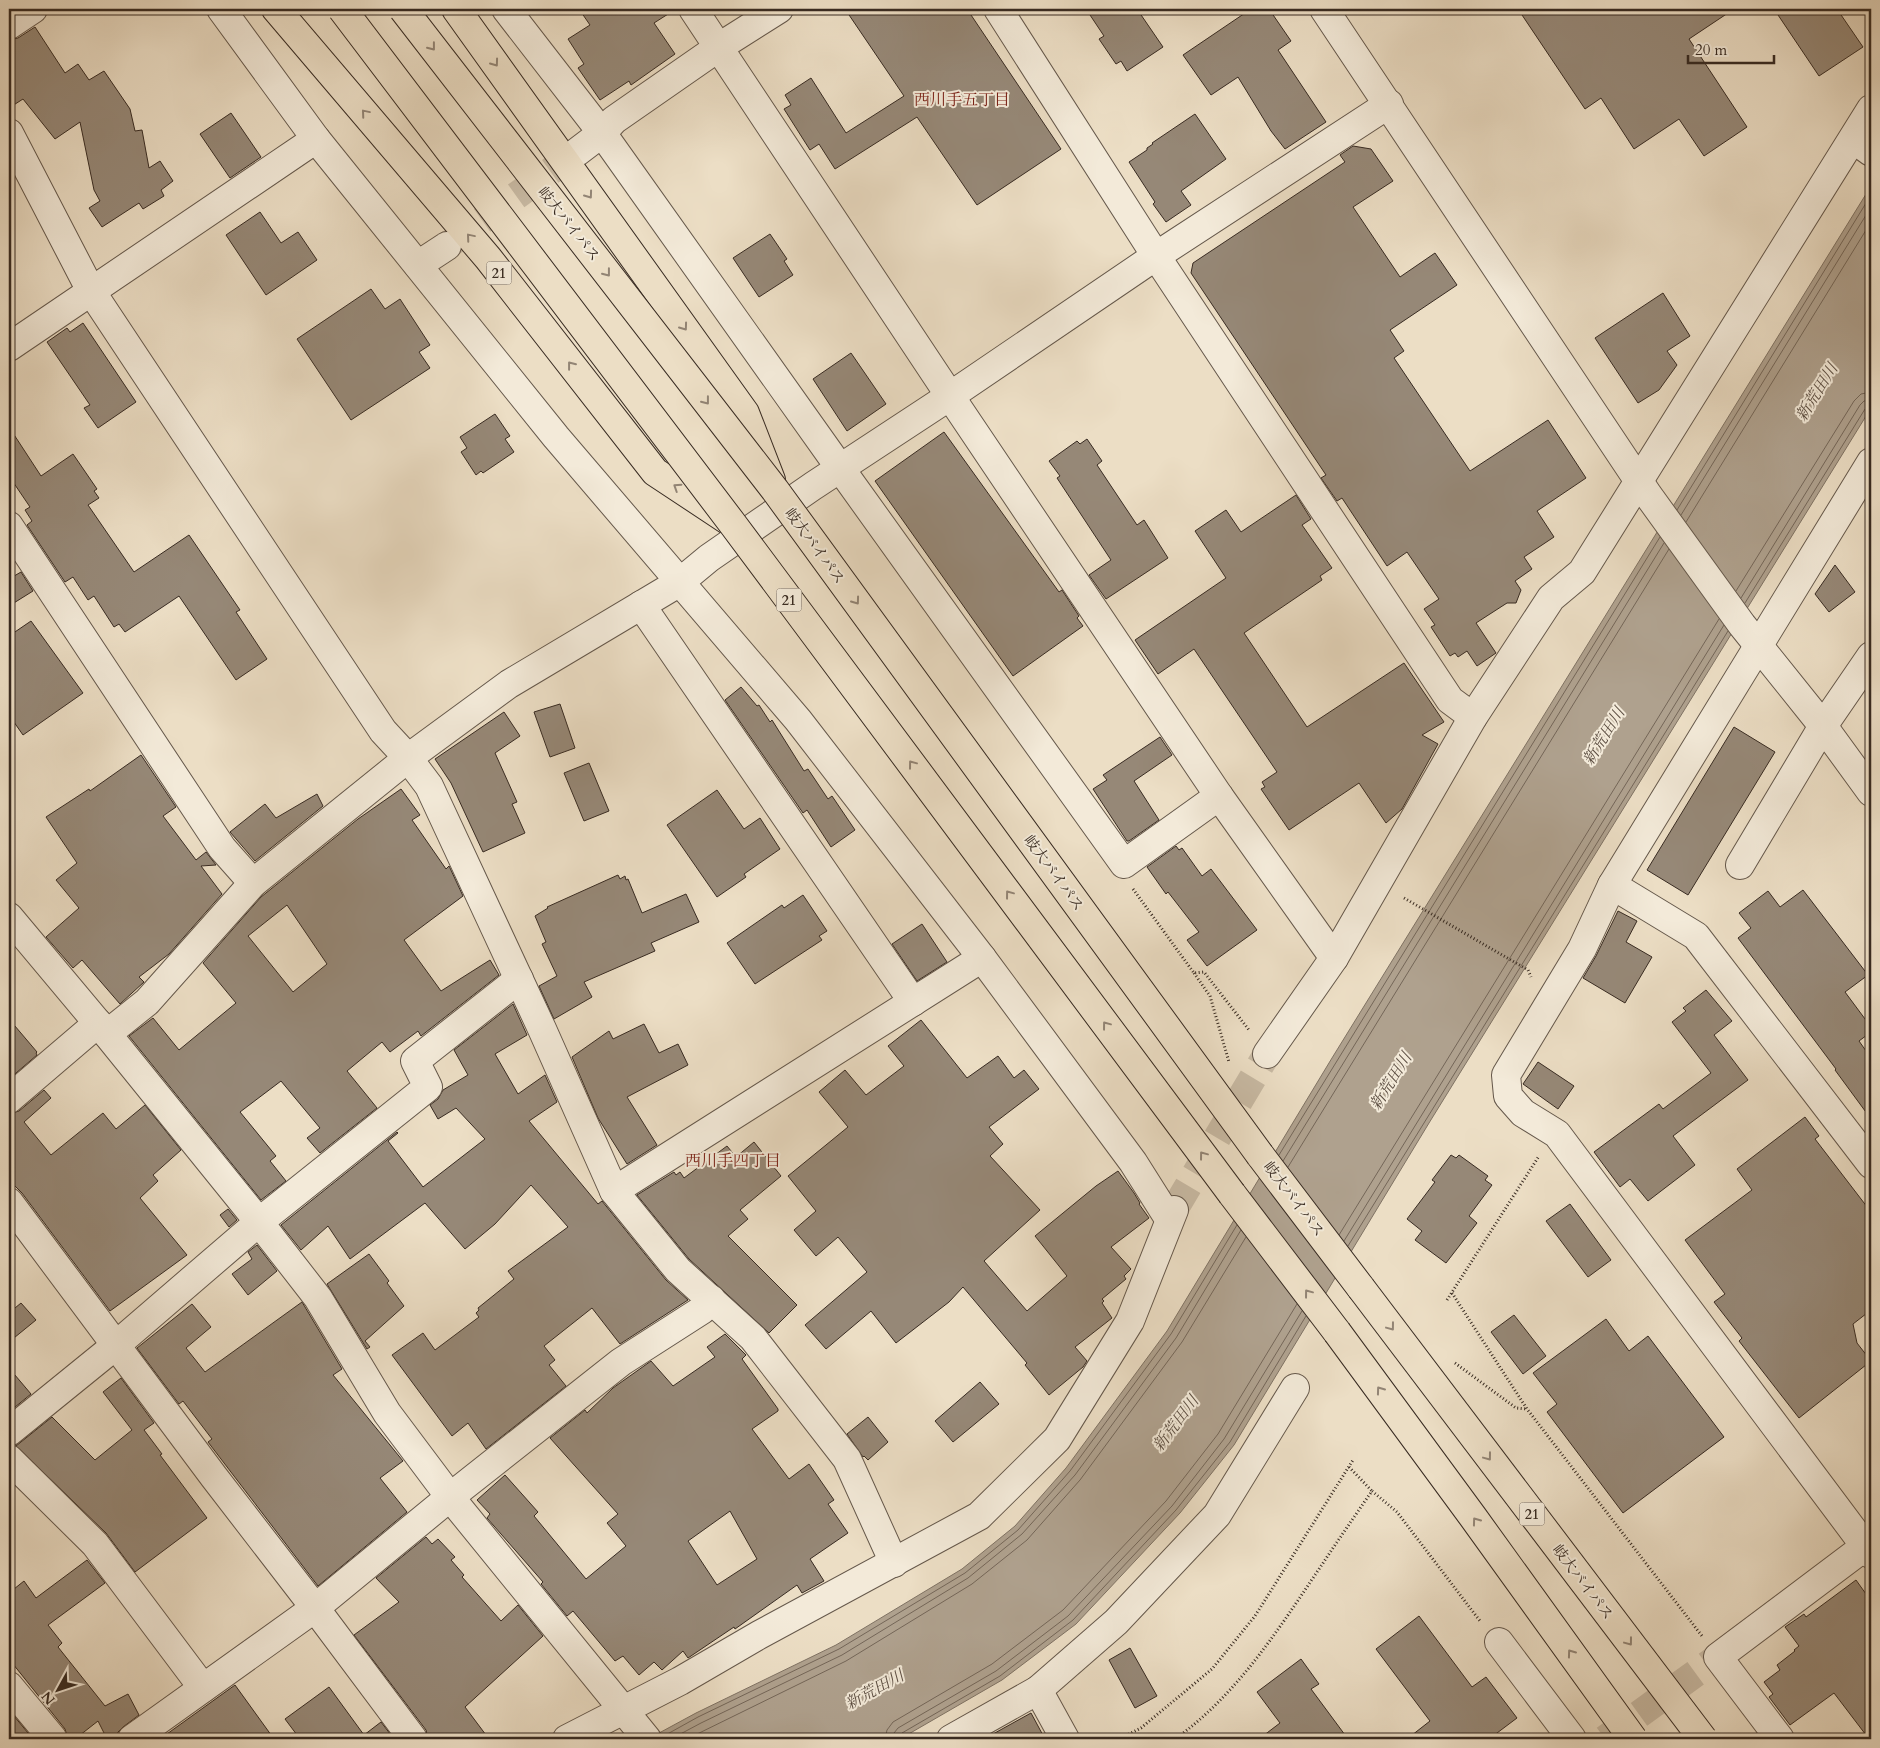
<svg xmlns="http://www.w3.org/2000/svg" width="1880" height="1748" font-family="Cardo,'Noto Serif JP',serif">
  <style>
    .water { fill: #afa18e; stroke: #7f7263 }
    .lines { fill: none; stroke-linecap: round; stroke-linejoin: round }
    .shore { stroke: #746658; stroke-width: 1 }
    .building { fill: #968877; stroke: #382b22; fill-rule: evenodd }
    .minor-tunnel { stroke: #c8baa4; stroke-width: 28; stroke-dasharray: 28 14; stroke-linecap: butt }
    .minor-casing { stroke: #65584b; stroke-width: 30 }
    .highway-casing { stroke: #382b22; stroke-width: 30 }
    .path { stroke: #382b22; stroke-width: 3; stroke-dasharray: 1 2.5; stroke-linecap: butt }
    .minor { stroke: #f3ead9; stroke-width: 28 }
    .highway { stroke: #ecdec5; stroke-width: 28 }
    .highway-bridge-casing { stroke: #382b22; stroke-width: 30; stroke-linecap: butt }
    .highway-bridge { stroke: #ecdec5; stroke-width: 28 }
    .oneway { stroke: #928474 }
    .labels { text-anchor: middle; stroke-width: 4; stroke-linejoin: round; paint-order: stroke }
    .shield { fill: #f3ead9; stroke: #706459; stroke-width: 1 }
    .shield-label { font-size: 14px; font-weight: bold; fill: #382b22 }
    .street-label { font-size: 15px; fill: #382b22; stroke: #f3ead9 }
    .neighbourhood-label { font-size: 16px; fill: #7a1f14; stroke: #f3ead9 }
    .water-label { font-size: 16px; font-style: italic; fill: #5c4e42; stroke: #f3ead9 }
  </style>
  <rect width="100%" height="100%" fill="#ecdec5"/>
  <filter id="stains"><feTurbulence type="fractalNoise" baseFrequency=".004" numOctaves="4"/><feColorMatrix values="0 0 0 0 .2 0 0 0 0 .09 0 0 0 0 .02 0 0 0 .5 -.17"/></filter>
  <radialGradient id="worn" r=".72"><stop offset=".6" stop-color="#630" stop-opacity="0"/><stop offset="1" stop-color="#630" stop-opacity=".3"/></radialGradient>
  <path class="water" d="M1871,186v222l-442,715 -195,322 -54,68 -104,111 -74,56 -102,59h-252l48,-26 140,-68 126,-76 53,-43 51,-58 101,-137 165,-273z"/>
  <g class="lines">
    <g class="shore">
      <path d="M1677,510l194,-315"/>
      <path d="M1681,515l190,-308"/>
      <path d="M1686,522l185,-300"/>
      <path d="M1736,591l118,-190 7,-7 10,-2"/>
      <path d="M1741,598l119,-193 4,-4 7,-1"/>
      <path d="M1745,603l120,-194 6,-3"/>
      <path d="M1279,1155l381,-618"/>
      <path d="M1283,1161l381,-618"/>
      <path d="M1288,1167l381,-618"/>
      <path d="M1339,1235l380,-616"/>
      <path d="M1344,1241l380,-616"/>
      <path d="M1348,1246l380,-615"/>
      <path d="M662,1737l36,-20 141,-68 126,-76 53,-43 52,-59 101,-137 66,-109"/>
      <path d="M671,1739l30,-16 141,-68 126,-77 54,-44 53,-59 101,-137 65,-108"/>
      <path d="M687,1739l159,-78 126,-77 55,-44 53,-60 102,-138 64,-105"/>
      <path d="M885,1739l2,-9 6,-8 99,-58 71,-54 103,-109 52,-67 79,-130"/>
      <path d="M893,1739l1,-6 4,-5 98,-57 72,-55 104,-110 52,-67 78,-128"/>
      <path d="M899,1739l3,-6 98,-57 73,-56 103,-110 54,-68 76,-126"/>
    </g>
  </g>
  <g class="building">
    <path d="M579,9h97l-22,14 21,31 -44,31 -2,-4 -29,19 -22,-32 6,-4 -16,-25 22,-14z"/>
    <path d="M845,9h122l94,140 -84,56 -60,-88 -82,52 -16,-25 -9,6 -26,-41 7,-4 -6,-10 26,-17 35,55 58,-37z"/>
    <path d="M1086,9h51l26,38 -36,24 -6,-10 -5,3 -17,-25 5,-3z"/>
    <path d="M1251,9h18l22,32 -13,9 48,72 -41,27 -14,-18 -33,-54 -27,18 -28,-40z"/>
    <path d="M1518,9h216l-45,30 58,88 -43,29 -25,-37 -45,30 -33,-51 -16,11z"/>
    <path d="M1774,9h63l26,38 -44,29z"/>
    <path d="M35,27l30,46 13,-9 11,16 15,-9 26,38 5,22 7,-1 7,38 11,-7 13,20 -12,9 3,6 -21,13 -4,-6 -37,24 -13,-19 11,-7 -6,-11 -14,-68 -25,17 -32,-40 -14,9v-68l9,-2z"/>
    <path d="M231,113l30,44 -31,21 -30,-44z"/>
    <path d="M1195,114l31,45 -45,32 10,14 -25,17 -13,-18 2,-2 -26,-40 18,-12v-2l6,-4 -1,-1z"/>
    <path d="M1353,146l18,3 22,32 -40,26 47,70 35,-24 22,32 -67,45 14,21 -10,7 76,113 78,-51 38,58 -49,33 17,26 -30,20 8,12 -17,12 6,9 -5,13h-9l-31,20 20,30 -19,13 -10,-15 -9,6 -3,-4 -5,3 -19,-29 4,-2 -11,-16 15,-10 -32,-47 -20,14 -45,-68 -5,3 -16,-23 5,-3 -135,-202 2,-10 152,-101 -5,-7z"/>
    <path d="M260,212l21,31 17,-11 19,28 -51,35 -40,-60z"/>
    <path d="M770,234l17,25 -3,2 9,14 -34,22 -26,-39z"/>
    <path d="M371,289l14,20 15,-10 30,46 -11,7 11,16 -79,52 -54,-81z"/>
    <path d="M1663,293l27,43 -23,15 10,14 -18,25 -21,13 -43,-65z"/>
    <path d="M83,323l53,79 -38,26 -14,-20 6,-3 -43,-63 20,-14 3,4z"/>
    <path d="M851,353l35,51 -39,27 -34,-52z"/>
    <path d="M495,414l15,22 -5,3 9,13 -31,21 -2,-2 -5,4 -15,-23 6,-4 -7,-11z"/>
    <path d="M9,427l32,49 32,-22 24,35 -3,2 5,7 -11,7 46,67 55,-37 51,75 -4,2 31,47 -31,21 -57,-84 -54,36 -6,-8 -5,3 -20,-31 -6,4 -15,-23 -8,5 -38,-57 5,-4 -7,-11 5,-3 -21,-31z"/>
    <path d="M944,432l115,160 3,-2 17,26 -2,2 6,8 -70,50 -138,-195z"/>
    <path d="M1087,439l15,22 -5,4 40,60 7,-5 24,38 -62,41 -17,-24 22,-15 -54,-82 3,-2 -11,-15 28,-20 3,3z"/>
    <path d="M1296,495l15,24 -9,6 30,43 -12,8 2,4 -78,53 63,94 97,-64 40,59 -22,13 16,9 -36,65 -16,14 -27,-40 -70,47 -28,-41 4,-2 -3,-5 15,-10 -83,-123 -36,25 -23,-34 91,-62 -31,-47 31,-21 15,22z"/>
    <path d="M1835,565l20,27 -26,20 -14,-18z"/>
    <path d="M21,572l12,19 -24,15v-27z"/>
    <path d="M31,621l52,72 -60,42 -14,-20v-79z"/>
    <path d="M741,687l16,19 2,-1 11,17 2,-2 32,51 4,-2 20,30 4,-3 23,34 -24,17 -24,-37 -4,3 -78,-113z"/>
    <path d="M560,704l15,44 -25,9 -16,-45z"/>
    <path d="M504,712l16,24 -25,17 22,49 -5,2 13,29 -42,19 -32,-69 -16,-24z"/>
    <path d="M1734,727l41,25 -87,143 -41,-25z"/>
    <path d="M1160,737l12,18 -38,26 25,39 -30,21h-2l-34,-52 14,-9 -4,-5z"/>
    <path d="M141,755l35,52 -13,9 33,44 10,-8 10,13 -15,1 21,28 -53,60 -30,23 5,5 -24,22 -38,-44 -9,8 -27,-31 33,-29 -23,-28 21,-17 -31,-46 43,-28 1,2z"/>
    <path d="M589,763l20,48 -25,10 -20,-48z"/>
    <path d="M401,789l19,26 -8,5 34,49 3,-3 1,2 13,28 -59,44 37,51 49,-31 9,15 -78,61 -3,-5 -28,21 -8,-10 -35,29 30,37 -57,45 -13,-15 13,-10 -39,-47 -41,31 36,44 -6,5 16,20 -25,19 -132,-164 24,-18 26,32 57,-47 -33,-40 58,-66 97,-78zM287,905l40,59 -34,28 -45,-56z"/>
    <path d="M717,790l27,39 16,-11 20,31 -36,25 2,3 -29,20 -50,-72z"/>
    <path d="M317,794l6,12 -68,55 -25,-29 35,-28 11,14z"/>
    <path d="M1176,846l3,4 3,-2 20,28 9,-7 46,61 -50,36 -20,-26 12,-8 -31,-40 -2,2 -19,-27z"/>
    <path d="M618,875l2,4 5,-3 1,4 2,-1 14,34 44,-19 13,28 -48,21 4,8 -71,31 8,15 -38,22 -15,-33 18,-10 -15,-32 4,-2 -11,-26 13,-8 -1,-1z"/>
    <path d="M1803,890l65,85 -23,17 26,35v5l-12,9 12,17v61l-36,-49 1,-1 -98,-131 13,-10 -12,-15 29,-22 12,16z"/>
    <path d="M803,895l24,36 -8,5 3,4 -67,44 -28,-41 55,-38 2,3z"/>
    <path d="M1618,911l19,10 -11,21 26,15 -27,46 -42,-25 13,-22z"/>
    <path d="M922,924l25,38 -30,19 -25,-37z"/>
    <path d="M1706,990l26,31 -18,14 34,45 -75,56 22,29 -47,36 -18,-22 -10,8 -26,-35 65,-48 4,5 48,-36 -39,-51 14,-11 -3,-3z"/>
    <path d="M513,1004l14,31 -32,19 23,40 27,-19 12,27 -28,19 69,83 4,-3 64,79 22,20 -68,44 -28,-36 -48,38 11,14 -6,5 17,21 -80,63 -18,-26 -16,13 -60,-81 31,-22 12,17 44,-33 -3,-4 3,-3 -1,-2 36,-29 -6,-8 60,-44 -37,-42 -36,39 -30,25 -40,-46 -75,56 -22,-33 -27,24 -20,-25 116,-93 1,1 -10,8 35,46 62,-48 -29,-31 -18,11 -8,-14 8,-6 5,-9 25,-15 -14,-25z"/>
    <path d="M9,1019l28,33 -1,1 1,2 -28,24z"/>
    <path d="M921,1020l46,58 31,-22 16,22 10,-8 15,19 -50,38 14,17 -13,12 50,54 -56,51 43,50 40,-35 -32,-40 61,-50 22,-15 16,22 6,10 -1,1 10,14 -38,29 20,22 -7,7 2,3 -24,20 2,2 -2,2 10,15 -37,29 12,14 -4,6 -34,28 -24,-30 2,-2 -64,-76 -14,15 -53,41 -25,-32 -45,38 -21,-24 62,-53 -29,-35 -22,19 -22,-26 22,-19 -28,-35 60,-49 -29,-35 26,-22 21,25 38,-29 -16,-20z"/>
    <path d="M644,1024l15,29 19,-9 10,21 -61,32 30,48 -30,19 -29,-46 -26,-61 37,-26 4,8z"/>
    <path d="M1538,1062l36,24 -16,23 -35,-25z"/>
    <path d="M44,1090l7,8 -27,24 27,33 52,-42 13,16 29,-24 36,45 -28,25 5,6 -18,17 47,57 -77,56 -88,-118 -13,-13v-66l10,-3z"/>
    <path d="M1805,1117l14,19 -4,3 56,73v98l-18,14 4,19 14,18 -72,57 -60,-77 3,-3 -28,-36 11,-8 -40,-54 67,-50 -15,-21z"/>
    <path d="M754,1142l27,34 -41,34 8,9 -20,17 69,69 -28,28 -80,-74 -52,-64 37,-23 2,3 4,-3 4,6 43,-32 9,11z"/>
    <path d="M1451,1155l5,3 3,-3 29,21 -3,4 7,5 -23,31 8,7 -31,40 -31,-23 7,-9 -15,-12 28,-37 -3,-2z"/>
    <path d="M1570,1204l41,56 -23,17 -42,-56z"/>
    <path d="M228,1209l9,11 -8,7 -9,-12z"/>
    <path d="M257,1245l20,26 -29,24 -16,-21 20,-15 -4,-7z"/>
    <path d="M369,1254l20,27 -2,2 17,23 -39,35 5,6 -3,2 -40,-65z"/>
    <path d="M302,1302l40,67 -9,6 70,86 -23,17 27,34 -89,74 -110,-144 4,-3 -29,-38 -4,3 -42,-56 55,-44 19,23 -25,21 19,24z"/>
    <path d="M21,1303l15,17 -27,22v-29z"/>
    <path d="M1514,1315l32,41 -23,18 -32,-42z"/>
    <path d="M1606,1319l23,32 19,-15 76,101 -101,76 -76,-101 10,-8 -24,-31z"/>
    <path d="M725,1334l21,21 -4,4 36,50v2l-26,18 37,50 20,-15 25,36 -6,4 20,29 -38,26 14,22 -22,12 -5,-8 -62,44 -1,-2 -46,31 -5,-7 -21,19 -8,-8 -15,13 -16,-19 -8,5 -42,-50 -6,5 -26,-32 2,-2 -56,-64 3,-4 -13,-14 28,-25 33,37 -4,4 52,63 40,-33 -19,-23 11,-9 -68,-76 35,-28 2,3 26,-25 38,-27 22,25 42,-29 -8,-10zM730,1511l27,48 -40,26 -29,-44z"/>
    <path d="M9,1368l22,26 -22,18z"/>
    <path d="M121,1378l33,45 -10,7 18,24 -2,1 47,63 -72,54 -29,-39 -90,-87 36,-29 43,43 37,-30 -29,-38z"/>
    <path d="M980,1382l19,22 -46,38 -18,-21z"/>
    <path d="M868,1417l20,25 -20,18 -4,-4 -1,1 -16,-23z"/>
    <path d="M426,1537l6,7 6,-5 17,18 -4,3 13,15 -2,2 39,44 17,-16 25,31 -78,71 24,32h-61l-2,-9 -72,-95 45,-33 -23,-24z"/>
    <path d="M87,1560l18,23 -57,42 14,18 -4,4 47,59 23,-12 11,21 -16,12 -5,5 -1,7h-10l-9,-18 -23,18h-7l-3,-10 -56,-70v-66l15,-12 12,17z"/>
    <path d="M1856,1580l15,21v138h-2l-35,-46 -44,32 -21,-28 4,-3 -9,-12 16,-12 -3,-5 18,-14 -1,-1 5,-4 -14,-19 19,-13 2,3z"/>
    <path d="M1419,1616l53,71 14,-10 31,41 -28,21h-82l23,-18 -54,-72z"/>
    <path d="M1130,1648l27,48 -22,12 -26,-48z"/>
    <path d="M1301,1659l18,25 -8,5 37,50h-89l21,-16 -23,-31z"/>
    <path d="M235,1685l39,54h-114z"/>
    <path d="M329,1687l35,48 17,-13 13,17h-94l-15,-20z"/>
    <path d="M9,1710l24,29h-24z"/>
    <path d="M1031,1713l14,26h-61z"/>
  </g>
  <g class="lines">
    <g class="minor-tunnel">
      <path d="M448,245l129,-93"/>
      <path d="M1174,1210l93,-156"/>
      <path d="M1605,1739l113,-82"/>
    </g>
    <defs>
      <g id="minor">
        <path d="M221,9l95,130 240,298 242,283 184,238 151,204 36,57"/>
        <path d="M506,9l96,124 238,335 284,396 95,-68"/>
        <path d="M693,9l257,387 269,400 115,162"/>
        <path d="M998,9l158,247 294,444 23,17"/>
        <path d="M1324,9l324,486 94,130 81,101 48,66"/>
        <path d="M9,25l24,-16"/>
        <path d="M9,133l82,158 292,440 25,27 21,28 113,243 72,162 64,79 75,68 94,121 47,104"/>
        <path d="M1853,139l18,13"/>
        <path d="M577,152l25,-19 12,-13 105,-73 60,-38"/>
        <path d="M418,265l29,-19"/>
        <path d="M9,347l307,-208"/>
        <path d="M1871,462l-259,423 -30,64 -76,126 2,21 15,17 34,21 314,420"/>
        <path d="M9,526l213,322 31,35"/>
        <path d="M641,605l272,397"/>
        <path d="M1740,865l83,-139 48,-70"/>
        <path d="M1612,885l84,51 175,228"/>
        <path d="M9,917l98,117 152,188 59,76 69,115 63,84 197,242"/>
        <path d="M107,1034l40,-32 106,-119 155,-125 101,-74 171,-102 29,-24 104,-72 137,-90 206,-140 233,-152"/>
        <path d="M1267,1054l67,-96 139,-241 78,-119 31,-26 289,-463"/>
        <path d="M9,1099l89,-76"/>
        <path d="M614,1191l368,-233"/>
        <path d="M9,1202l205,275 101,131 98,131"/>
        <path d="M9,1432l106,-86 144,-124 169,-135 -13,-26 104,-82"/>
        <path d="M9,1459l86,85 108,144"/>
        <path d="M1499,1642l73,97"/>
        <path d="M9,1686l44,53"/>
        <path d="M1038,1690l27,49"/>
        <path d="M132,1739l183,-131 135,-111 171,-135 81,-52 9,-11"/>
        <path d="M567,1739l113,-58 79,-46 220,-119 78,-77 73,-118 44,-111"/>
        <path d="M951,1739l87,-49 78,-68 101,-107 78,-127"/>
        <path d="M1780,1739l-62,-82 153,-115"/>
      </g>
      <g id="highway">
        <path d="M276,9l212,249 167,214 74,49"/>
        <path d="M456,9l289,404 26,67"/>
        <path d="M1260,1155l101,133"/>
        <path d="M1232,1194l105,138"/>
      </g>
    </defs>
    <use href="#minor" class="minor-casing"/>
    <use href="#highway" class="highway-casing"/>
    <g class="path">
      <path d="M1133,889l61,84 10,-1 45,58"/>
      <path d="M1404,898l124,72 3,7"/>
      <path d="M1194,973l16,23 19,66"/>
      <path d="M1452,1293l75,116 175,227"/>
      <path d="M1447,1300l92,-144"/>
      <path d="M1455,1363l61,45 11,1"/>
      <path d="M1349,1467l23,24"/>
      <path d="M1119,1739l22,-11 71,-59 43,-53 98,-156"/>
      <path d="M1175,1739c55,-39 93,-94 130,-149 22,-33 44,-66 67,-99l25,21 83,109"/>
    </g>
    <use href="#minor" class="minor"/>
    <use href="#highway" class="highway"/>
    <defs>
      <g id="highway-bridge">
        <path d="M342,9l390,514 500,671"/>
        <path d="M403,9l372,481 485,665"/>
        <path d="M1361,1288l342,451"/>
        <path d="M1337,1332l136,185 160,222"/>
      </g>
    </defs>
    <use href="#highway-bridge" class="highway-bridge-casing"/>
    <use href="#highway-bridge" class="highway-bridge"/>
  </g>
  <defs><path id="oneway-chevron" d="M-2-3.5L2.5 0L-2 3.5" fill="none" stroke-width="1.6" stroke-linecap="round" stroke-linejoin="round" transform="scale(1.25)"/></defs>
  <g class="oneway">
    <use href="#oneway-chevron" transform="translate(432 47) rotate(52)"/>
    <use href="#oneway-chevron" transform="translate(495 63) rotate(54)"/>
    <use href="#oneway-chevron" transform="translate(365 113) rotate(-130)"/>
    <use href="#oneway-chevron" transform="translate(589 195) rotate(54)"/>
    <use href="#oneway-chevron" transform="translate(470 237) rotate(-130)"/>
    <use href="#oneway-chevron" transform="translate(607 273) rotate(52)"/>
    <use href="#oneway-chevron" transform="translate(684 327) rotate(54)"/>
    <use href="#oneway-chevron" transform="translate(571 365) rotate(-128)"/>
    <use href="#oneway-chevron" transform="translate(706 401) rotate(52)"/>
    <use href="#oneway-chevron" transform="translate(677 487) rotate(-147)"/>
    <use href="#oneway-chevron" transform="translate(856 601) rotate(54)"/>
    <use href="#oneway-chevron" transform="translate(912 764) rotate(-127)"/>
    <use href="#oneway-chevron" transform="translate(1009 894) rotate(-127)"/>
    <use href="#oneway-chevron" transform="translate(1106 1025) rotate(-127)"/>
    <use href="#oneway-chevron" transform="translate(1203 1155) rotate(-127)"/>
    <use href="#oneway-chevron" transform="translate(1308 1293) rotate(-127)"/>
    <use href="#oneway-chevron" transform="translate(1391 1327) rotate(53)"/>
    <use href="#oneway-chevron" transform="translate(1380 1390) rotate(-126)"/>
    <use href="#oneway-chevron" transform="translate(1488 1457) rotate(53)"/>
    <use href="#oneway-chevron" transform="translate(1476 1521) rotate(-126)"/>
    <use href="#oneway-chevron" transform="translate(1629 1642) rotate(53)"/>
    <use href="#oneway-chevron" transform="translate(1571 1653) rotate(-126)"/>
  </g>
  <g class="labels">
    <g class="shield">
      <rect x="486.5" y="261.5" width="25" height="23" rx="4"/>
      <rect x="776.5" y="588.5" width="25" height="23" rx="4"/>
      <rect x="1519.5" y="1502.5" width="25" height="23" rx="4"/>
    </g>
    <g class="shield-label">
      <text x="499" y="278">21</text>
      <text x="789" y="605">21</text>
      <text x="1532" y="1519">21</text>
    </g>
    <g class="street-label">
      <text transform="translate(569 224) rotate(52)" y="5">岐大バイパス</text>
      <text transform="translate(815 546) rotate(54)" y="5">岐大バイパス</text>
      <text transform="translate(1054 873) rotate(54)" y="5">岐大バイパス</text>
      <text transform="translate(1294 1199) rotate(53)" y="5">岐大バイパス</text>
      <text transform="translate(1583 1582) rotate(53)" y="5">岐大バイパス</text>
    </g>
    <g class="neighbourhood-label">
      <text x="962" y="105">西川手五丁目</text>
      <text x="733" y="1166">西川手四丁目</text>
    </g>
    <g class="water-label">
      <text transform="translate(1816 392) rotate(-58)" y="6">新荒田川</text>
      <text transform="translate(1603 736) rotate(-58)" y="6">新荒田川</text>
      <text transform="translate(1390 1081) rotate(-58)" y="6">新荒田川</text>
      <text transform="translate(1175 1423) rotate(-53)" y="6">新荒田川</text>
      <text transform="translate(874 1689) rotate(-29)" y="6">新荒田川</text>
    </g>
  </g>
  <rect width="1880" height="1748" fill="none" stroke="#ecdec5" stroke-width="30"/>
  <rect x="10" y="10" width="1860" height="1728" fill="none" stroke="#382b22" stroke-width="2.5"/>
  <rect x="15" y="15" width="1850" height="1718" fill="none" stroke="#382b22"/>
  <g transform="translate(58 1690) rotate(230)" stroke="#f3ead9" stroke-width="4" paint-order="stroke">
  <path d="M0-4L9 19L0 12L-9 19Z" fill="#382b22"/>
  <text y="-8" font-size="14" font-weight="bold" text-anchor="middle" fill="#382b22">N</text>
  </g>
  <path d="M1688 55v8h86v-8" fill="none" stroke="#382b22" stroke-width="2.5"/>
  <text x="1695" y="55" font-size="15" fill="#382b22" stroke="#f3ead9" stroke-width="4" paint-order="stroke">20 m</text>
  <rect width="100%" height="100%" filter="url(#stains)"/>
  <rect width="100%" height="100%" fill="url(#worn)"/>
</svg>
